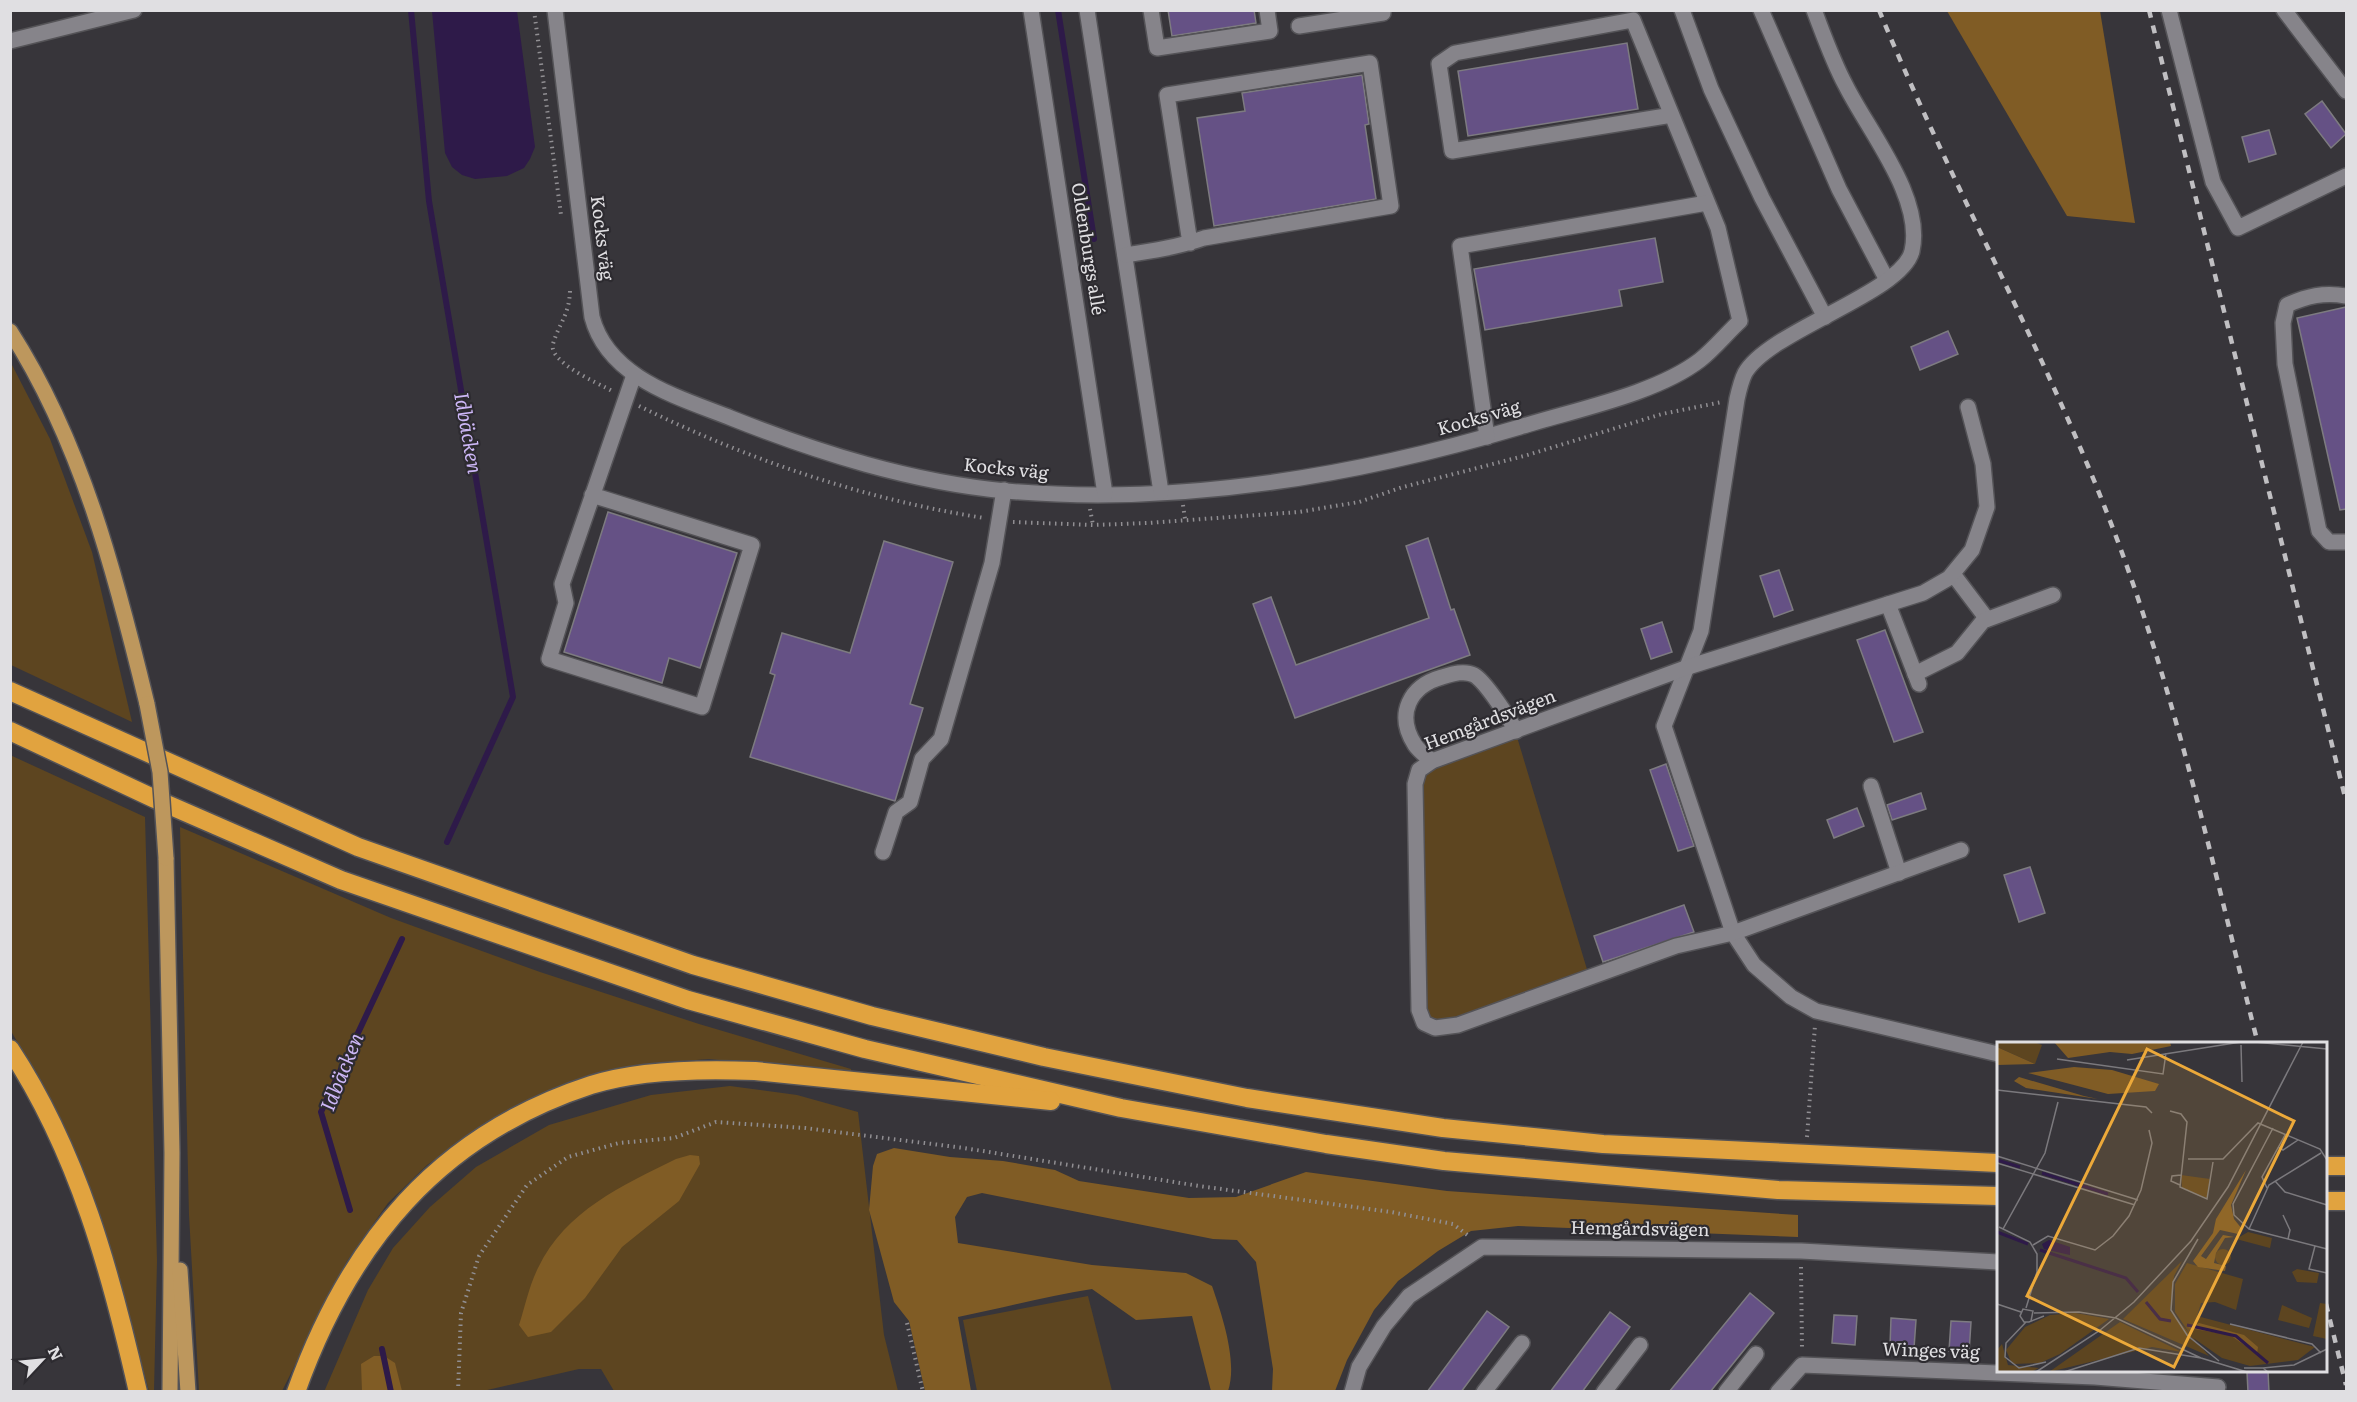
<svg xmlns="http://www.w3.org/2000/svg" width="2357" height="1402" font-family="Literata,serif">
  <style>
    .green { fill: #5d4520 }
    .forest { fill: #805c25 }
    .water { fill: #2e1a49 }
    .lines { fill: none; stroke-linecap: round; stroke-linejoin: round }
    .stream { stroke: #2e1a49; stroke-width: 6 }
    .building { fill: #655185; stroke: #7d7b80; stroke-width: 1.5 }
    .minor-casing { stroke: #545357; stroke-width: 18 }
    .major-casing { stroke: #545357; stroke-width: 18 }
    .highway-casing { stroke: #545357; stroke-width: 21 }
    .path { stroke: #918f93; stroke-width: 4; stroke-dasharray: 1.5 4.5; stroke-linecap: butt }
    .minor { stroke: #86848a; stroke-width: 15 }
    .major { stroke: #bd975d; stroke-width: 15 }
    .highway { stroke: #e1a33f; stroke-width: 18 }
    .rail { stroke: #c0bfc2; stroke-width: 4.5; stroke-dasharray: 8 8; stroke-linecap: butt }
    .major-bridge-casing { stroke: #545357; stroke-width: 18; stroke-linecap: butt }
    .major-bridge { stroke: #bd975d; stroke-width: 15 }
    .labels { text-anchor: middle; stroke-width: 4.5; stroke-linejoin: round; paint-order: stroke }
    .street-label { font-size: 18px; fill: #e0dfe2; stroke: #2d2b30 }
    .water-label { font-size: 20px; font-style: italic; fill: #cdb7f7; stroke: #2d2b30 }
    .inset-river { fill: none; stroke: #2e1a49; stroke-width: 3 }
    .inset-road { fill: none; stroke: #7b797d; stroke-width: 1.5 }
    .view { fill: #eca93a; fill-opacity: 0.15; stroke: #eca93a; stroke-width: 3 }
    .inset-edge { fill: none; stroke: #e0dfe2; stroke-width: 3 }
  </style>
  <rect width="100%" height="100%" fill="#37353a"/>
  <g class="green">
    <path d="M11,363l39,76 42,113 40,170 -121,-57z"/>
    <path d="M1517,737l72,239c-36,13 -132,57 -165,41l-5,-230 9,-18z"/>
    <path d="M10,755l135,62 12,444 -3,130h-5l-46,-168 -23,-61 -31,-65 -38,-66z"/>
    <path d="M180,827l211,91 149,54 159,52 152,45v4l-142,-14 -64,5 -54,13 -116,55 -48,33 -39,38 -41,58 -65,130h-83l-10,-176z"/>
    <path d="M730,1086l67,9 61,17 26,223 14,56h-284l-13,-22h-22l-96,22 -159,1 44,-102 25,-42 37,-41 46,-40 73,-42 102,-30z"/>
    <path d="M1088,1296l24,95h-135l-14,-71z"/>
  </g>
  <g class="forest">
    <path d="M1947,11h153l35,212 -68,-7z"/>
    <path d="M894,1148l56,9 53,4 52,9 24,11 110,17 47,-1 70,-25 141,19 351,24v22l-280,-11 -47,5 -33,20 -40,30 -24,29 -27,50 -12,31h-63l1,-22 -17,-107 -19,-22 -24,-1 -231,-46 -15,4 -12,20 3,26 134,22 94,8 26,13c10,29 26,76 16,105h-17l-19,-75 -56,4 -44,-31c-45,7 -89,19 -134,28l13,74h-46l-16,-70 -15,-19 -25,-92 4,-44 4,-12z"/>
    <path d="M690,1155l9,1 1,8 -21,37 -57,46 -37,51 -34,34 -23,5 -9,-12c6,-18 10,-39 19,-57 28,-58 84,-82 138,-109z"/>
    <path d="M374,1356h10l11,7 7,28h-40l-1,-27z"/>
  </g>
  <path class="water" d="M432,11h85l18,136 -5,12 -6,9 -17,8 -32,3 -13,-4 -10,-8 -7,-14z"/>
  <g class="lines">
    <g class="stream">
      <path d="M411,10l18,191 84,496 -66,145"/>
      <path d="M1058,10l36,229"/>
      <path d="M350,1210l-29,-98 81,-173"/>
      <path d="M382,1349l9,43"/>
    </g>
  </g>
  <g class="building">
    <path d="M1168,10h86l2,13 -84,13z"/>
    <path d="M1627,43l11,66 -170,27 -10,-65z"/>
    <path d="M1362,75l7,49 -4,1 11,74 -162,27 -17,-108 48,-7 -3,-18z"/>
    <path d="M2322,101l24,33 -15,14 -26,-34z"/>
    <path d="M2269,130l7,24 -27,8 -7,-25z"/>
    <path d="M1655,238l8,44 -44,8 3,16 -137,24 -11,-61z"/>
    <path d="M2346,307v202l-6,1 -43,-192z"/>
    <path d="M1948,331l10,23 -38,16 -9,-23z"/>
    <path d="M608,512l129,41 -37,115 -31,-10 -7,25 -98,-31z"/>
    <path d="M1428,538l23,72 3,-1 16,46 -175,63 -42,-114 18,-7 25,68 133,-47 -23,-72z"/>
    <path d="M884,541l69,21 -43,142 13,4 -28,93 -145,-44 25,-82 -5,-2 12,-40 68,20z"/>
    <path d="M1779,570l14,40 -19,7 -14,-41z"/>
    <path d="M1662,622l10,30 -21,7 -10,-30z"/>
    <path d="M1885,630l38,102 -29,10 -37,-102z"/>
    <path d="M1666,764l28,82 -16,5 -28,-81z"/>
    <path d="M1921,793l5,16 -34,11 -5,-15z"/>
    <path d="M1857,808l7,18 -30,12 -7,-18z"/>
    <path d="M2030,867l15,46 -26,9 -15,-47z"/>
    <path d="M1684,905l10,27 -91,30 -9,-26z"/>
    <path d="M1750,1293l24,20 -64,79h-41z"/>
    <path d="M1487,1311l22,16 -48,65h-34z"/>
    <path d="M1610,1312l20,15 -48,65h-32z"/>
    <path d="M1834,1315l23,1 -2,29 -23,-2z"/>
    <path d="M1891,1318l25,2 -2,28 -24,-2z"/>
    <path d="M1951,1321l20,1 -2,31 -20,-2z"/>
    <path d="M2268,1371l1,21h-21l-1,-20z"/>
  </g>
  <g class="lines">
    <defs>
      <g id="minor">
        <path d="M555,10l37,307c16,61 86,80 139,101 88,35 180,64 275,73 172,15 350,-15 514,-64 54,-17 136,-33 180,-67 14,-11 26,-26 40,-39l-22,-93 -85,-208 -178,33 -16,11 13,87 220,-36"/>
        <path d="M1031,10l74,484"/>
        <path d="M1087,10l74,482"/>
        <path d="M1151,10l6,38 113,-17 -3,-21"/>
        <path d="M1682,10l29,79 51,109 63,119"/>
        <path d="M1761,10l78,179 48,91"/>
        <path d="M1814,10c10,26 19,52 32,76 23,46 78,112 66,165 -10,42 -142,79 -167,122 -4,8 -6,17 -8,26l-36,232 -37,95 69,207 21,32 37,32 25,14 182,43"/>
        <path d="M2169,10l44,172 25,46 108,-52"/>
        <path d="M2284,10l62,81"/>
        <path d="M1299,26l84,-13v-3"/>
        <path d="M10,41l124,-31"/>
        <path d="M1125,255c27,-4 53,-8 79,-17l187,-32 -21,-143 -203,32 23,148"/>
        <path d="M2346,296c-22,-4 -39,0 -59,9l-4,18 2,41 34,167 10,11h17"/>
        <path d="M1487,437l-27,-191 247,-43"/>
        <path d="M592,495l160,50 -50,162 -153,-48 17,-56 -4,-19 72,-209"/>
        <path d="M1953,574l34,45"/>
        <path d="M1888,604l31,80"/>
        <path d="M1915,674l42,-21 26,-32 70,-26"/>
        <path d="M1432,761c-6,-5 -13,-10 -17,-16 -20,-31 -5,-59 27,-68 10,-3 22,-7 32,-2 11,6 35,43 42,56"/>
        <path d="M1871,786l28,87"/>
        <path d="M1961,850l-228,83 -57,13 -218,79 -23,3 -11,-5 -5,-13 -4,-226 4,-14 13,-9 256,-94 235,-74 26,-15 23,-28 15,-43 -4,-43 -15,-57"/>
        <path d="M883,852l13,-40 14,-10 12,-43 19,-20 51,-176 12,-73"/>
        <path d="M1352,1392l7,-25 25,-41 25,-30 73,-49 319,4 197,11"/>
        <path d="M1484,1392l38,-49"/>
        <path d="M1604,1392l36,-47"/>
        <path d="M1726,1392l30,-38"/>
        <path d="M1778,1392l24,-27 293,12 123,10"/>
      </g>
      <g id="major">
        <path d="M10,331c72,112 106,245 137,373"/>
        <path d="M166,858l6,295 -2,239"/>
        <path d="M180,1270l8,122"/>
      </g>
      <g id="highway">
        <path d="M10,691l348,156 335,118 179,51 172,41 203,41 196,30 160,16 395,19"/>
        <path d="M10,731l145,68 186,81 347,120 177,49 256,59 205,36 118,17 334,29 220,6"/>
        <path d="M10,1049c68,103 101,224 128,343"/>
        <path d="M2326,1166h20"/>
        <path d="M2326,1201h20"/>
        <path d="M296,1392c53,-149 142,-257 295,-307 47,-15 115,-16 164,-14l296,30"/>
      </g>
    </defs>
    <use href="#minor" class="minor-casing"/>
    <use href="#major" class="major-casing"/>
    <use href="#highway" class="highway-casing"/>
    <g class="path">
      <path d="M534,10l27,205"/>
      <path d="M570,291c-1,25 -11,32 -17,53 -5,18 45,39 59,47"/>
      <path d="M639,406c110,54 224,93 345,112"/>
      <path d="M1183,505l2,14"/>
      <path d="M1090,509l3,16"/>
      <path d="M1013,522l80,3 55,-2 151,-11 60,-10 44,-15 121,-31 138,-42 60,-12"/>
      <path d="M1807,1137l8,-112"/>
      <path d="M1801,1267l1,82"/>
      <path d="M907,1323l16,69"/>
      <path d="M458,1392l3,-79 18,-57 48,-71 41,-28 51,-14 55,-5 42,-16 89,6 159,20 235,38 192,26 62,12 17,13"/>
    </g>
    <use href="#minor" class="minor"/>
    <use href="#major" class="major"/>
    <use href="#highway" class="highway"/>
    <g class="rail">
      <path d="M1879,10c72,175 166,340 233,516 64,167 102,345 146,518"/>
      <path d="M2149,10l197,791"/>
      <path d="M2326,1304l20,81"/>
    </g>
    <defs>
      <path id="major-bridge" d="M147,704l13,68 6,86"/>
    </defs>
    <use href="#major-bridge" class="major-bridge-casing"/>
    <use href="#major-bridge" class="major-bridge"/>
  </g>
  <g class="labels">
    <g class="street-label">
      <text transform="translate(602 238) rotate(83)" y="6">Kocks väg</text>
      <text transform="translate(1088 249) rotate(81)" y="6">Oldenburgs allé</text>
      <text transform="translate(1479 418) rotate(-16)" y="6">Kocks väg</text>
      <text transform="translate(1006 469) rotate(6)" y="6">Kocks väg</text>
      <text transform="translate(1490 720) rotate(-21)" y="6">Hemgårdsvägen</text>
      <text transform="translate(1640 1229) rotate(1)" y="6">Hemgårdsvägen</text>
      <text transform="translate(1931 1351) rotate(2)" y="6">Winges väg</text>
    </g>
    <g class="water-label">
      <text transform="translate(468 433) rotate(80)" y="7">Idbäcken</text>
      <text transform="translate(342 1072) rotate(-68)" y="7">Idbäcken</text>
    </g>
  </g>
  <g transform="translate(1997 1042)">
    <rect width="330" height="330" fill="#37353a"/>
    <path d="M0,0h37l8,3 -7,19 -38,-17zM184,133l29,4 -3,19 -25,-10zM251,190l24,6 -2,10 -34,-9zM218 215a8 8 0 1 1 16 0a8 8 0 1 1-16 0ZM185,219l-8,15 -4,35 39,45 -86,-37zM190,221l56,16 -7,31 -21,-8 -14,1 -4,13 118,31 -17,13 -48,6 -28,-8 -30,-21 -17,-25v-28zM300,227l22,4 -2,10 -20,-1 -5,-10zM323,261l7,1v35l-14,-3zM285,263l30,13 -3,10 -31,-8zM78,271l34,6 -49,35 -20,9 -28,1 -6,-14 19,-23 25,-12zM123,280l62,30 -30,-5 -103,25zM5,302l6,21 31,3 -8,4h-34v-22z" fill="#5d4520"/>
    <path d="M57,0h116l1,4 -39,8 -22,-2 -42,6zM0,5l38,17 -38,1zM77,25l38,3 47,14 -4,7 -47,3 -80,-21zM22,35l65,19 14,3 -72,-11 -12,-7zM249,128l-15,35 3,14 8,10 -4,5 -18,-4 -19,26 5,3 17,-24 11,2 -9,1 -9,15 -2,10 12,3 -1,5 -27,-4 -5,-6 20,-28 3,-14zM202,281l45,12 14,12 -1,7 -27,-19 -42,-7z" fill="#805c25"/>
    <path d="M52,198l21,7v8l-26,-6 -2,-5z" fill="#2e1a49"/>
    <path class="inset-river" d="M0,118l23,7M45,131l66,21M0,190l31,12M43,208l86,28 12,14M149,260l14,17 11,2M190,283l49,11 32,27"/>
    <path class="inset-road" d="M258,0l72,7M244,3l1,37M60,17l106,15 3,-21M130,18l114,-18M0,48l149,17 6,6M173,69l11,3 6,8 -7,65 27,12 6,-37M276,86l-40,76 1,11 15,14 78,20M281,105l5,3 15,-10M0,114l141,44M191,117h35l35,-36 62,26 7,11M0,121l138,42M278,139l10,11 42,13M183,143l-9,-4 1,-5 9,-1M270,146l-5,-11 23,-42M286,173l7,15 -2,9M2,185l31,15 7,12v18l-11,36M6,187l42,-76 13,-51M252,187l20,-44 52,-32M201,197l-25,43 -2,28 16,25 32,26M36,203l15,-9 47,14 18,-14 16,-20 12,-26 11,-47 -3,-13M318,204l-6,23 18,4M0,262l24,8M37,271l45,-1 37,6 85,40 46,14M34,279l2,-10 -10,-2 -3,7 4,6h5l15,-6M29,280l-20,21 -1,14 14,11 27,-6M233,282l82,20 9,9M247,326h19l5,4M266,326l31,-3 33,-16M39,330l63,-41 35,-29 57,-61 37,-54 75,-145M67,330l75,-24 62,10"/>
    <path class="view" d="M150,7l147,72 -120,246 -147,-71z"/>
    <rect width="330" height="330" class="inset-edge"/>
  </g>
  <rect width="2357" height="1402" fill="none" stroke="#e0dfe2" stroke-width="24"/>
  <g transform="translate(42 1360) rotate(64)" stroke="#2d2b30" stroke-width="4.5" paint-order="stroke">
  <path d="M0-4.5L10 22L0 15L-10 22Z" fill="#e0dfe2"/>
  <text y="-9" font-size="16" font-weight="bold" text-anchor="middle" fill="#e0dfe2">N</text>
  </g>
</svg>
